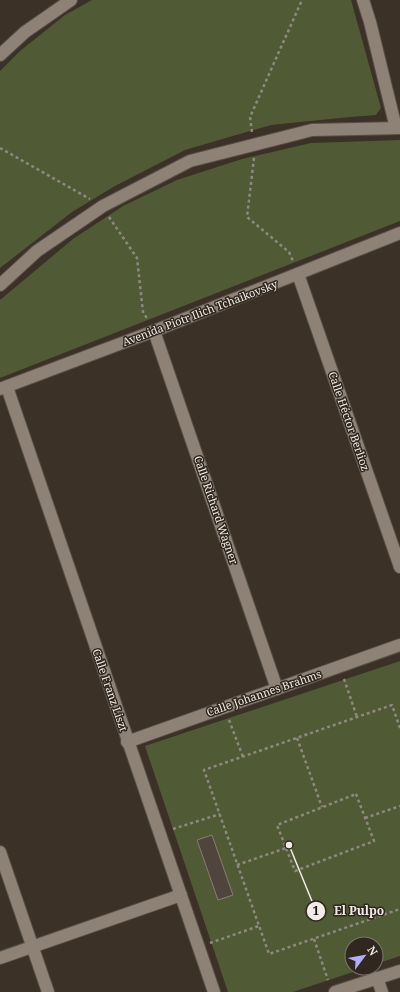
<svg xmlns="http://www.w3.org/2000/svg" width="400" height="992" font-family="'Noto Serif',serif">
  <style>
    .green { fill: #505b36 }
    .building { fill: #50453c; stroke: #897d73 }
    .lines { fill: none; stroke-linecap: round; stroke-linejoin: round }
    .street-casing { stroke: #585047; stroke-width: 14 }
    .secondary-casing { stroke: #585047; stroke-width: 14 }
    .path { stroke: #908880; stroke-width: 2.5; stroke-dasharray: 3 3; stroke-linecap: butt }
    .street { stroke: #8e8277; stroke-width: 12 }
    .secondary { stroke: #8e8277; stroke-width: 12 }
    .labels { text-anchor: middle; stroke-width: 3; stroke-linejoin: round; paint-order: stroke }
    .street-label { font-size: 11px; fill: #f1ebe5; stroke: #30271e }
    .leader { fill: none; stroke: #f1ebe5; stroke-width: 1.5 }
    .callout-dot { fill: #f1ebe5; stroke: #30271e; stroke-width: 1.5 }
    .mark-label { font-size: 12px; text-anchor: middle; font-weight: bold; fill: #111 }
    .callout-label { font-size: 12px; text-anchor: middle; font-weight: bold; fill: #f1ebe5; stroke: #30271e; stroke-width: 3; stroke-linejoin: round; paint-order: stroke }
  </style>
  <rect width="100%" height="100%" fill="#3b3127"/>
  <g class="green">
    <path d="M92,0h259l30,108 -5,7 -26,2 -79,8 -86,25 -70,36 -43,26 -72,56v-197l20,-20 45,-36z"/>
    <path d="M400,140v81l-400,157v-78l73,-61 50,-33 54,-26 65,-21 69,-16z"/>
    <path d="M400,661v295l-24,8v-20h-24v24h13l-72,24h-65l-83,-246z"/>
  </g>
  <path class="building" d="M212,835l21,60 -15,5 -21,-60z"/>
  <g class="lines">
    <defs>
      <g id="street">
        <path d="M363,0l7,22 26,106"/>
        <path d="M0,55l25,-23 46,-32"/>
        <path d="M298,274l102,293"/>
        <path d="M154,331l123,358"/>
        <path d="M7,387l207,605"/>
        <path d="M127,742l273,-97"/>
        <path d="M0,852l48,140"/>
        <path d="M0,958l181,-63"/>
        <path d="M377,978l5,14"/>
        <path d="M335,992l65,-21"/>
      </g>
      <g id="secondary">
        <path d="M0,285l37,-34 66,-45 87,-45 122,-31 88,-2"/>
        <path d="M0,389l154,-58 246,-98"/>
      </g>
    </defs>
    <use href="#street" class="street-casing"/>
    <use href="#secondary" class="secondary-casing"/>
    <g class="path">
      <path d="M252,132l-2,-15 52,-117"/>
      <path d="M0,148l90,51"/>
      <path d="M254,158l-7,59 42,35 4,9"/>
      <path d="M109,217l28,41 6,54 5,8"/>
      <path d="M344,679l13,38"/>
      <path d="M229,720l14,37"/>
      <path d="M400,728l-8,-23 -188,65 65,184 131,-45"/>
      <path d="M297,738l25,69"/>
      <path d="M356,794l18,47 -79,30 -18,-46z"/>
      <path d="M365,818l35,-12"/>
      <path d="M173,829l47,-15"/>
      <path d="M237,865l49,-17"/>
      <path d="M314,939l14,41"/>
      <path d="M210,943l49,-17"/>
    </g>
    <use href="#street" class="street"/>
    <use href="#secondary" class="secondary"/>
  </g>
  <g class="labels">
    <g class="street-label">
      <text transform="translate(200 313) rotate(-21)" y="4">Avenida Piotr Ilich Tchaikovsky</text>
      <text transform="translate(349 421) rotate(71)" y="4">Calle Héctor Berlioz</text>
      <text transform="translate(216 510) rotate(71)" y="4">Calle Richard Wagner</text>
      <text transform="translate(110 690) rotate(71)" y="4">Calle Franz Liszt</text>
      <text transform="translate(264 693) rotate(-19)" y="4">Calle Johannes Brahms</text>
    </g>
  </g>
  <path class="leader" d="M289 845L316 911"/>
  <g class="callout-dot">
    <circle cx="289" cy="845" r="4"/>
    <circle cx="316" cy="911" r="10"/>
  </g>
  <g class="mark-label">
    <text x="316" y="915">1</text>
  </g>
  <g class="callout-label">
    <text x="359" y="915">El Pulpo</text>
  </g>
  <g transform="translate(364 956) rotate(58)"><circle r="19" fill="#30271e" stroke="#7d756e"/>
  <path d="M0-3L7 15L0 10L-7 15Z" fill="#b0aefa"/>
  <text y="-6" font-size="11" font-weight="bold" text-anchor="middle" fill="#f1ebe5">N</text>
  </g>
</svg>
